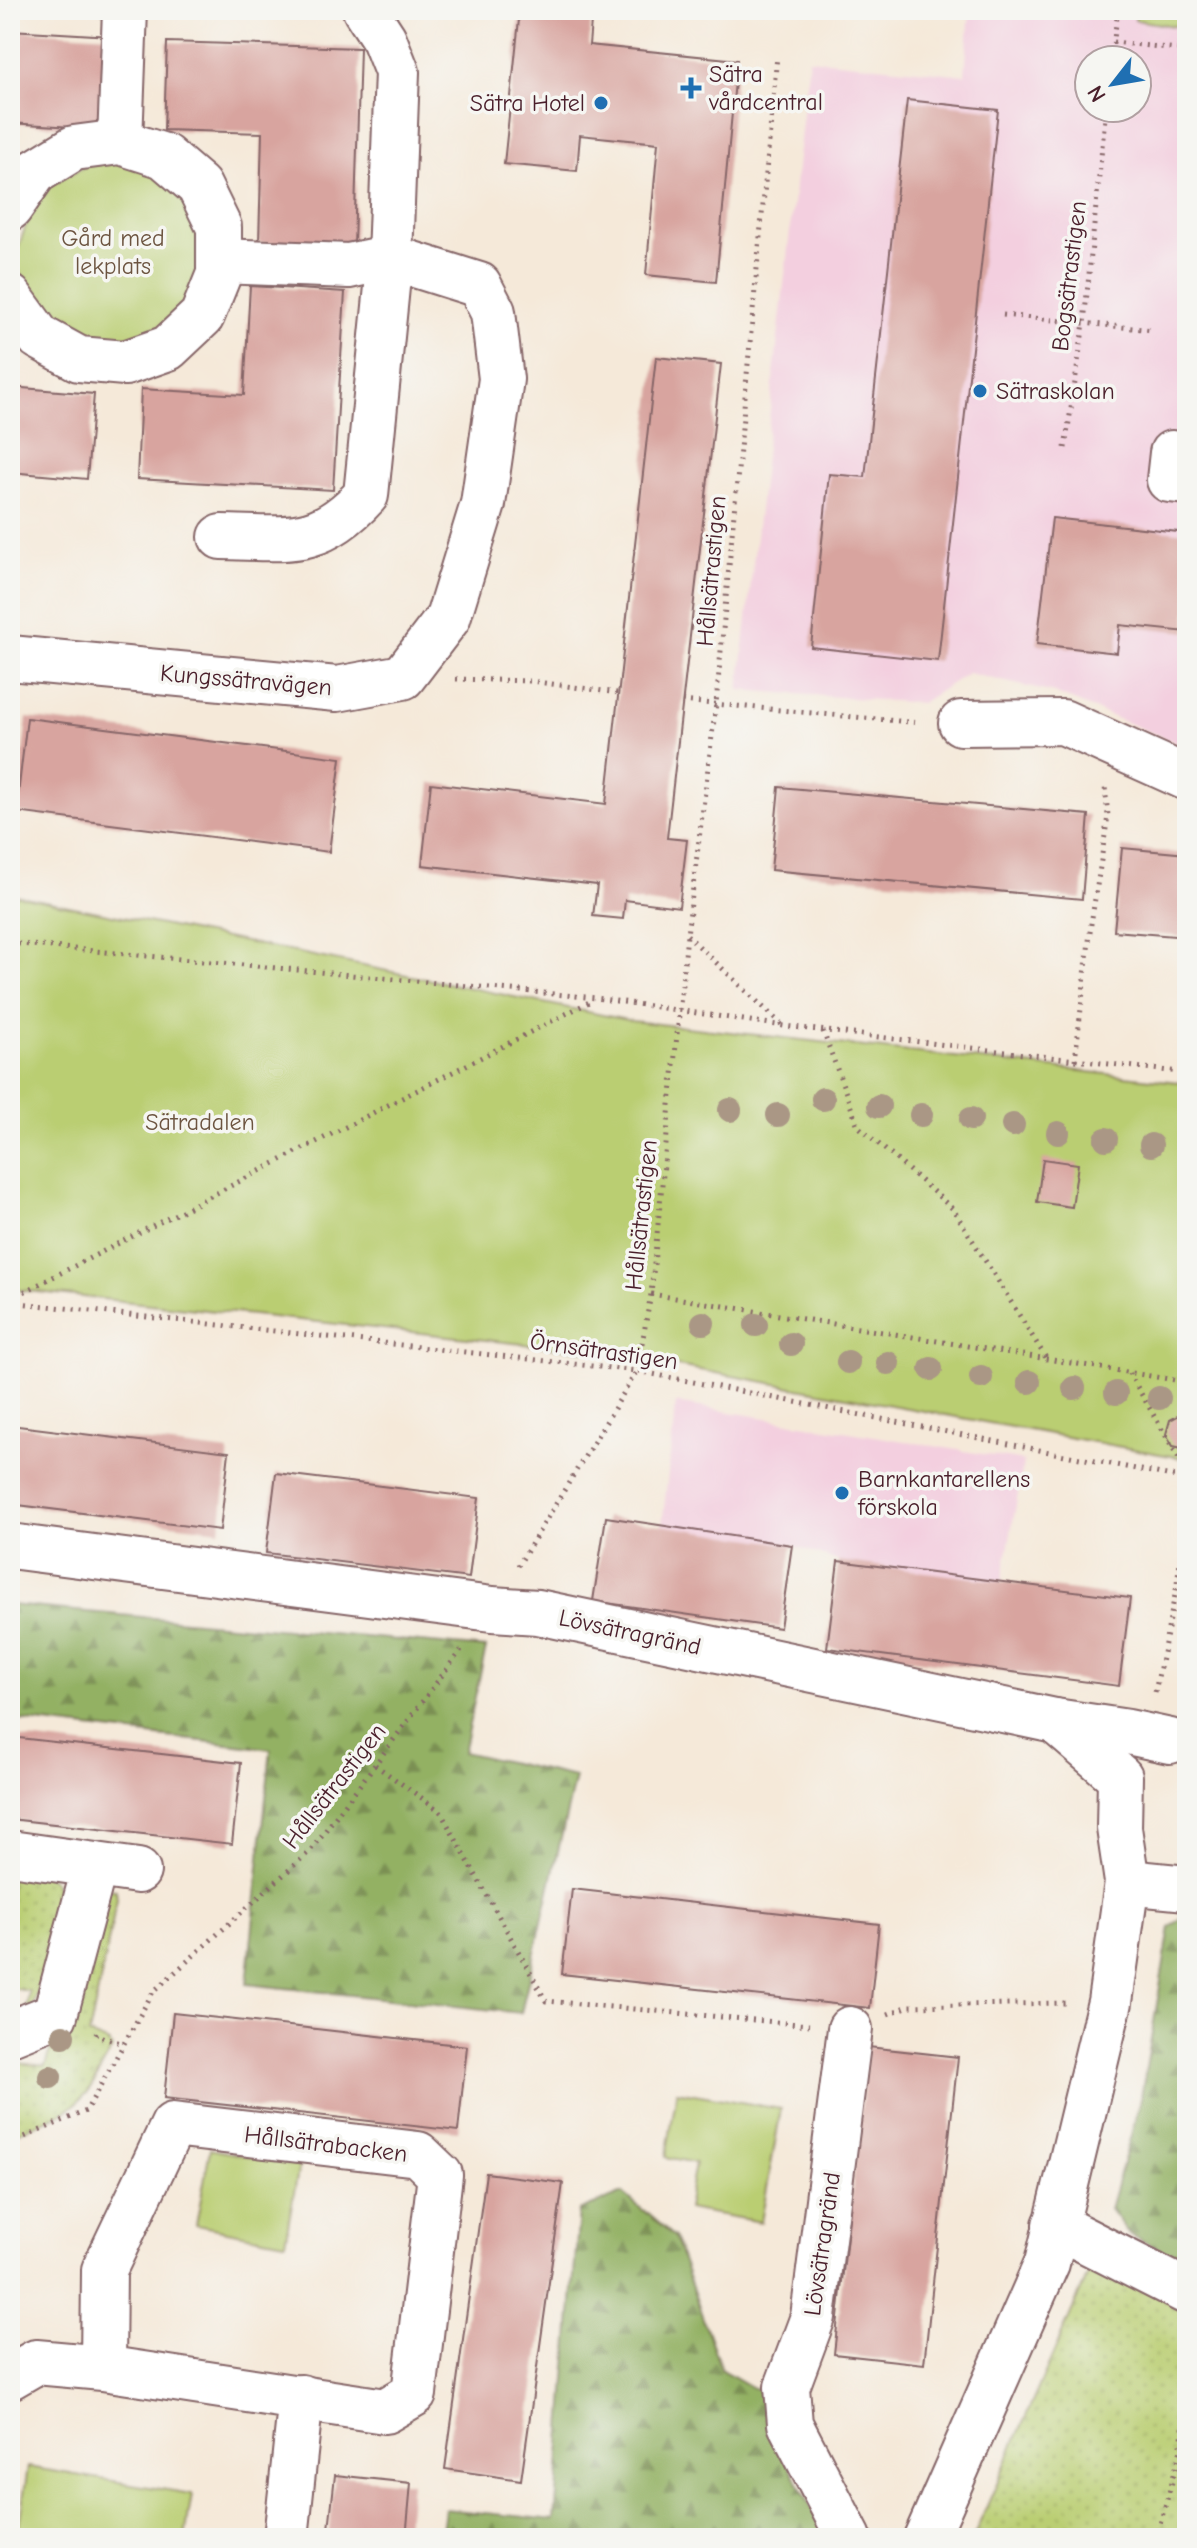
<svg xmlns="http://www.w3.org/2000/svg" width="1197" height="2548" font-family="'Comic Neue',sans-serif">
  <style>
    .built { fill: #f3cfdf; fill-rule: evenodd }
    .grass { fill: url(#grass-dots); stroke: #82764e; stroke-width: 2 }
    .forest { fill: url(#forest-firs); stroke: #6e6848; stroke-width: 2 }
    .park { fill: #bace72; stroke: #82764e; stroke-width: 2 }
    .building { fill: #d8a49f }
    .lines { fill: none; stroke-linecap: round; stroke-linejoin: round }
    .minor-casing { stroke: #866668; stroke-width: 48 }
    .path { stroke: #866668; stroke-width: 5; stroke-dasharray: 2 6; stroke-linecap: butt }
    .minor { stroke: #fff; stroke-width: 44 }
    .tree { fill: #aa9785 }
    .poi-dot { fill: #1f6fb2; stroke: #f6f6f2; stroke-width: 3 }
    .labels { text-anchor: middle; stroke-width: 7; stroke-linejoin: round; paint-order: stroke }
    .poi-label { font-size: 24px; fill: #4a1f2b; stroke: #f6f6f2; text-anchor: start }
    .park-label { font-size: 24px; fill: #6c5440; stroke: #f6f6f2 }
    .street-label { font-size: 24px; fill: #4a1f2b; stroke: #f6f6f2 }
  </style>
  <defs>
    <pattern id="grass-dots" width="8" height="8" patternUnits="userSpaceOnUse" patternTransform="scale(2)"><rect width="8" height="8" fill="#bace72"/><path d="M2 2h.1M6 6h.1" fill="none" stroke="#a1b063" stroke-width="1.8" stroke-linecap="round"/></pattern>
    <pattern id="forest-firs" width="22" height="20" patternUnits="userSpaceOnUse" patternTransform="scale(2)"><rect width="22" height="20" fill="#93b164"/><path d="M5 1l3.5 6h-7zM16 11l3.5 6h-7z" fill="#7a8f53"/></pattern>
  </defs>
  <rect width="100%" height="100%" fill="#f6f6f2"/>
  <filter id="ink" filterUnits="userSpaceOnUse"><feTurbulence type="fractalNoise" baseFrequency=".0125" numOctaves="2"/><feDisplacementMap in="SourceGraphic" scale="16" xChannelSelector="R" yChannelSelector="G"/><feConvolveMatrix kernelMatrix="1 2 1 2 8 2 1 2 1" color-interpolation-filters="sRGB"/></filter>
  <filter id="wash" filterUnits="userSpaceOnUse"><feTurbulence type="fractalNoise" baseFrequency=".006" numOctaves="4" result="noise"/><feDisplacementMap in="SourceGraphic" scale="32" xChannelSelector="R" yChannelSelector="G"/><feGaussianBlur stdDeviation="1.8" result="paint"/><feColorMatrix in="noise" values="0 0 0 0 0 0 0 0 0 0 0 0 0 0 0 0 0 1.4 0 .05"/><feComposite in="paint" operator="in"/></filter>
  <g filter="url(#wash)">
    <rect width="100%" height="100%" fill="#f5e9d9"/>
    <g class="built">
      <path d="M970,10h217v737l-133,-54 -86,-20 -47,30 -182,-13 70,-631 156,16zM1089,60h48v48h-48z"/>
      <path d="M676,1403l348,58 -22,121 -164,-21 -46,-16 -130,-19z"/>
    </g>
    <g class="grass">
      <path d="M10,1864l26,3 18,15 9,22 -3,23 -30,88 -4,-1 3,-23 -19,-3z"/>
      <path d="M102,1888l14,1 1,10 -28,136 20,8 3,6 -25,45 -20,17 -57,25v-37h5l4,-36 26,3z"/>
      <path d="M1112,2257l75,36v245h-214l116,-266z"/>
    </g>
    <g class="forest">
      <path d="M10,1605l476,43 -23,104 112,25 -54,236 -274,-29 24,-235 -261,-30z"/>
      <path d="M1187,1913v350l-58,-29 -19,-25 30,-106 30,-175z"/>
      <path d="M623,2193l51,44 47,132 41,24 12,42 53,103h-386l4,-29 110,11 24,-309z"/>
    </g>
    <g class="park">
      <path d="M1136,10h51v18l-52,-8z"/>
      <path d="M103,157l56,13 47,54 -8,75 -47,38 -60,4 -54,-26 -23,-55 24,-70z"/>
      <path d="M10,894l622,127 555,62v376l-581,-106 -596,-64z"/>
      <path d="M677,2091l104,18 -20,113 -74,-13 8,-46 -29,-6z"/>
      <path d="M210,2149l89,17 -14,76 -89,-17z"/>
      <path d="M28,2467l164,27 -7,44h-168z"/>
    </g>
    <g id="blocks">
      <g class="building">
        <path d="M520,10h72l-3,35 148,15 -21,222 -70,-7 12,-132 -78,-8 -3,36 -73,-7z"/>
        <path d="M10,30l101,6 -6,93 -95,-6z"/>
        <path d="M167,42l193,6 -6,198 -95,-3 3,-110 -98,-3z"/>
        <path d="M907,100l91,10 -60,551 -127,-14 18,-173 36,3z"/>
        <path d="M250,286l95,6 -12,198 -196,-11 4,-90 103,6z"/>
        <path d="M656,357l65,7 -54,474 20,2 -8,67 -54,-7 -2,19 -30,-3 4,-31 -175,-20 9,-82 175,21z"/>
        <path d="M10,387l84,7 -7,85 -77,-7z"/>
        <path d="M1052,518l135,15v99l-67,-7 -3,28 -80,-9z"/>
        <path d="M27,718l314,40 -12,94 -313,-40z"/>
        <path d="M779,787l310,28 -7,84 -311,-29z"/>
        <path d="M1122,848l65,6v83l-73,-6z"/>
        <path d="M1043,1159l35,5 -6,43 -35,-5z"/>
        <path d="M1181,1414l6,2v33l-14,-3 -7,-12 4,-14z"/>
        <path d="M10,1425l219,27 -9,78 -210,-26z"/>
        <path d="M276,1473l203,25 -10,80 -203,-25z"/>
        <path d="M606,1517l186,28 -12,83 -187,-27z"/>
        <path d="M838,1561l292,37 -11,88 -292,-38z"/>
        <path d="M10,1737l231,26 -9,81 -222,-25z"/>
        <path d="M572,1889l307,35 -9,84 -308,-34z"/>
        <path d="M173,2013l294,33 -9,85 -294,-33z"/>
        <path d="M868,2047l90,10 -34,307 -90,-10z"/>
        <path d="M486,2173l77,10 -42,297 -76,-11z"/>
        <path d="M335,2475l76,8 -5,55h-78z"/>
      </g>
    </g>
  </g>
  <g filter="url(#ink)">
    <use href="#blocks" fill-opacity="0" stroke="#866668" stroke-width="2"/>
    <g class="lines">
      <defs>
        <g id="minor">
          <path d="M120,142l5,-132"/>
          <path d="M10,208l25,-36 39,-24 46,-6 44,14 35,30 20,41v47l-17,42 -34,32 -43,15 -46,-4 -40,-22 -29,-40"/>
          <path d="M1172,453l-3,27 18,2"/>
          <path d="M221,537c66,1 97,11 145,-42l24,-238 7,-185 -13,-33 -19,-29"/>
          <path d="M10,658l327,31 66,-12 45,-59 35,-114 18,-125 -8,-67 -14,-27 -89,-28 -41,9 -130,-5"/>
          <path d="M961,723l102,-1 124,56"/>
          <path d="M10,1546l482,63 46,3 517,109 65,56 -1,51 8,54 -17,120 -63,261 -121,275"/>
          <path d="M1055,1721l73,11 42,9"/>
          <path d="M10,1853l128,18"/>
          <path d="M1127,1882l60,6"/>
          <path d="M10,2033l45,-18 40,-150"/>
          <path d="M1055,2225l132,67"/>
          <path d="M10,2377l26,-15 67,6 282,43 29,-17 26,-219 -22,-21 -245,-29 -69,145 -1,98"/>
          <path d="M286,2538l15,-141"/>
          <path d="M849,2538l-59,-114 -3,-37 26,-70 37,-288"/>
        </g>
      </defs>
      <use href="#minor" class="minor-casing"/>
      <g class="path">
        <path d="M1113,42l74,8"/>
        <path d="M1111,60l7,-50"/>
        <path d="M1003,315l150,15"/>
        <path d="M1065,448l19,-125 22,-215"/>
        <path d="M456,679l74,2 88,12"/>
        <path d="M682,701l238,22"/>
        <path d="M687,935l96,91"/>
        <path d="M10,943l586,55 188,28 403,47"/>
        <path d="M823,1031l35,95 95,83 93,149"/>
        <path d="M1075,1060l16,-136 17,-108 -3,-29"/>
        <path d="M651,1294l536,88"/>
        <path d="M10,1299l583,-299"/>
        <path d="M10,1302l627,69 550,108"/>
        <path d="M1129,1373l58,99"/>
        <path d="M518,1566l119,-195 14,-77 36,-359 29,-231 61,-648"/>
        <path d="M1155,1692l21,-102 11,-78"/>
        <path d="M375,1765l65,46 106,190 263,24"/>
        <path d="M888,2014l21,-8 156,-3"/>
        <path d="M97,2033l-1,2 28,9"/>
        <path d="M10,2143l76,-32 67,-119 157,-141 151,-201"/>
        <path d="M1156,2538l24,-84 7,-57"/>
      </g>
      <use href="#minor" class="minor"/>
    </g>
    <g class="tree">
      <circle cx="823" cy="1099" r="12"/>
      <circle cx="879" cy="1106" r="12"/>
      <circle cx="730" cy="1110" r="12"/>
      <circle cx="778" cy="1115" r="12"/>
      <circle cx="921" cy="1115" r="12"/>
      <circle cx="971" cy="1119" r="12"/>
      <circle cx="1013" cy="1125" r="12"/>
      <circle cx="1058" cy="1133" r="12"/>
      <circle cx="1106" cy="1139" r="12"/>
      <circle cx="1151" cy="1145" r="12"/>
      <circle cx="703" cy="1323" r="12"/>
      <circle cx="756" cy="1325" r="12"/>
      <circle cx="791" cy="1344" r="12"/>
      <circle cx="848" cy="1362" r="12"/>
      <circle cx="888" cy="1363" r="12"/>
      <circle cx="931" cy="1369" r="12"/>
      <circle cx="981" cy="1377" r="12"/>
      <circle cx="1029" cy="1382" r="12"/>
      <circle cx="1074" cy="1388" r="12"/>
      <circle cx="1116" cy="1393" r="12"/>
      <circle cx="1159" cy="1398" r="12"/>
      <circle cx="63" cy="2036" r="12"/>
      <circle cx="50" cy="2077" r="12"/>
    </g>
  </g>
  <g class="poi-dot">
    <path d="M687 76h8v8h8v8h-8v8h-8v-8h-8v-8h8z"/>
    <circle cx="601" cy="103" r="8"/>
    <circle cx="980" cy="391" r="8"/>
    <circle cx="842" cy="1493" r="8"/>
  </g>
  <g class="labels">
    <g class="poi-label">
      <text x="709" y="82">Sätra<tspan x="709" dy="28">vårdcentral</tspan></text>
      <text x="585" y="111" text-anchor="end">Sätra Hotel</text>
      <text x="996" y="399">Sätraskolan</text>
      <text x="858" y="1487">Barnkantarellens<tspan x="858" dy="28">förskola</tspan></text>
    </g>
    <g class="park-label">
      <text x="113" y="246">Gård med<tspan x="113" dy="28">lekplats</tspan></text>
      <text x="200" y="1130">Sätradalen</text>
    </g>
    <g class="street-label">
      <text transform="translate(1069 276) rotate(-83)" y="8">Bogsätrastigen</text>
      <text transform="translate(711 571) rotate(-85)" y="8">Hållsätrastigen</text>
      <text transform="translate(246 680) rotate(5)" y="8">Kungssätravägen</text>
      <text transform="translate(641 1215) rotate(-84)" y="8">Hållsätrastigen</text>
      <text transform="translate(604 1351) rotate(8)" y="8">Örnsätrastigen</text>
      <text transform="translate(630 1632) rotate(12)" y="8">Lövsätragränd</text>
      <text transform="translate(334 1786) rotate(-52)" y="8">Hållsätrastigen</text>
      <text transform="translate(326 2144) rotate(7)" y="8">Hållsätrabacken</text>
      <text transform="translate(822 2244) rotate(-82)" y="8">Lövsätragränd</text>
    </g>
  </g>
  <rect width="1197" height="2548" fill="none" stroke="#f6f6f2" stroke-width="40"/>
  <g transform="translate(1113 84) rotate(239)"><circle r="38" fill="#f6f6f2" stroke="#b1a0a2" stroke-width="2"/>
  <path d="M0-6L14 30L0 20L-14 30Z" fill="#1f6fb2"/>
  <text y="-12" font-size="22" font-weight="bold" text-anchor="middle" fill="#4a1f2b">N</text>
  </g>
</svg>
